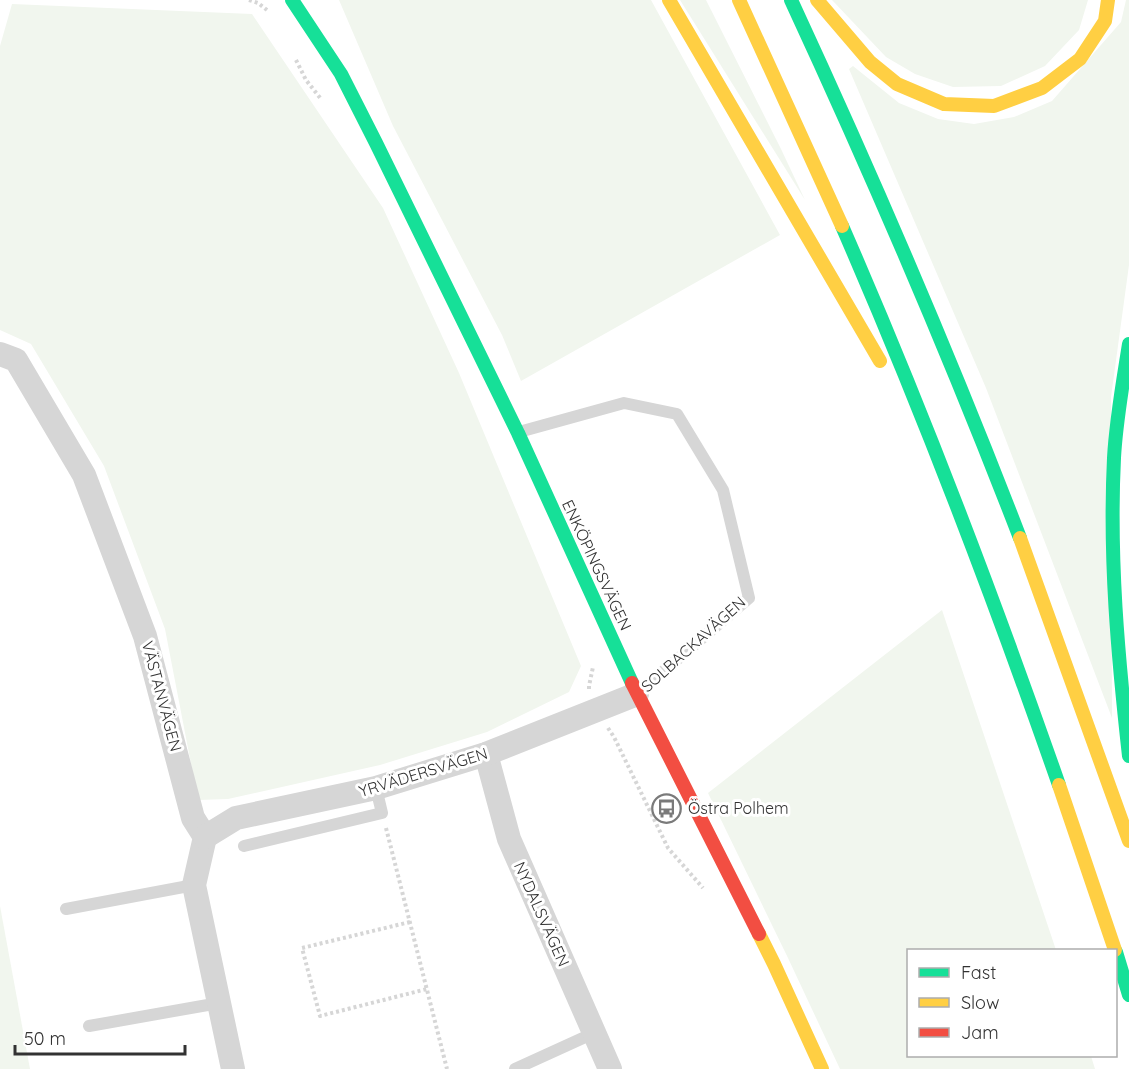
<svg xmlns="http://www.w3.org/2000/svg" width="1129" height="1069" font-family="Quicksand,sans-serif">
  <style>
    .green { fill: #f1f6ee }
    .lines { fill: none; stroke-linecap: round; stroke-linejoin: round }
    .path { stroke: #d6d6d6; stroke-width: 4; stroke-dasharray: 3 3; stroke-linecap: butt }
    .lane { stroke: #d6d6d6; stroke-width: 12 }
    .street { stroke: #d6d6d6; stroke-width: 24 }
    .fast { stroke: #16e098; stroke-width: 14 }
    .slow { stroke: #ffcf43; stroke-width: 14 }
    .jam { stroke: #f24e42; stroke-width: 14 }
    .labels { text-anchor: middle; stroke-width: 6; stroke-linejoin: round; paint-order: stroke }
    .street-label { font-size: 16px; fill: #323232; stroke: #fff }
    .poi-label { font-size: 16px; fill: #323232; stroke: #fff; text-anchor: start }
  </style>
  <rect width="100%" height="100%" fill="#fff"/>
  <g class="green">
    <path d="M339,0h312l129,235 -259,146 -19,-46 -109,-209z"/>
    <path d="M680,0h26l75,149 24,51z"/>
    <path d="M832,0h256l-9,30 -34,36 -44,20 -48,1 -38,-13 -29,-17z"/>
    <path d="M1126,0h3v265l-18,132 1,321 -126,-330 -137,-319 4,-3 46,37 39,16 36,5 40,-7 38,-16 69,-79z"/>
    <path d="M12,4l240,10 131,194 76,165 122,293 -12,26 -82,40 -107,33 -152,34 -30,1 -33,-171 -61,-163 -73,-122 -31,-14v-284z"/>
    <path d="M942,610l114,340h-148v106h183l4,13h-255l-52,-111 -80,-165z"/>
    <path d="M0,906l30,163h-30z"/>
  </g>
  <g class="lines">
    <g class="path">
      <path d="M249,0l9,3 9,7"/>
      <path d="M296,60l10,20 15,19"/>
      <path d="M589,689v-3l4,-19"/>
      <path d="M608,728l6,9 54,111 35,40"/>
      <path d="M386,828l61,241"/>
      <path d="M410,922l-108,26 18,68 107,-27"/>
    </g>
    <g class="lane">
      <path d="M519,432l105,-29 53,11 46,76 26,108 -111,95"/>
      <path d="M244,846l138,-33 -6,-25"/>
      <path d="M66,909l128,-24"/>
      <path d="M89,1026l130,-23"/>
      <path d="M515,1069l79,-36"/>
    </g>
    <g class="street">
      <path d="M0,354l16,6 68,115 61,161 48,182 12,19 -11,48 39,184"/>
      <path d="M486,754l23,85 101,230"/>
      <path d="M205,837l31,-19 140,-30 110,-34 151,-60"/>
    </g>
    <g class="fast">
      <path d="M292,0l49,74 35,69 142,290 114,250"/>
      <path d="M791,0c82,177 159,356 229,538"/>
      <path d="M842,226c80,183 151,370 217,559"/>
      <path d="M1129,344c-6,38 -13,76 -15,114 -5,100 4,199 15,298"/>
      <path d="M1116,952l13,43"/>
    </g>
    <g class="slow">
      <path d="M669,0l211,361"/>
      <path d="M739,0l103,226"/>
      <path d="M817,0l53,62 27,22 47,20 50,2 48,-18 38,-29 25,-38 3,-21"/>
      <path d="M1020,538l109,303"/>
      <path d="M1059,785l56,165"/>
      <path d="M759,934l15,30 48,105"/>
    </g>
    <path class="jam" d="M632,683l127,251"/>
  </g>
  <defs>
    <symbol id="bus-ring" viewBox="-11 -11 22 22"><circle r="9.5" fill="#fff" stroke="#7a7a7a" stroke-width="1.5"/><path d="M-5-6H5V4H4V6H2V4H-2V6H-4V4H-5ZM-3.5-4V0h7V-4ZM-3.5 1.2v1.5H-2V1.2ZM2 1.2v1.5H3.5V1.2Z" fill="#7a7a7a"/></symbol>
  </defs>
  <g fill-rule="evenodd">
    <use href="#bus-ring" x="650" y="792" width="33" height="33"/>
  </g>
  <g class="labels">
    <g class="street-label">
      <text transform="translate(597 565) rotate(65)" y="6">ENKÖPINGSVÄGEN</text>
      <text transform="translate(693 644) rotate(-42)" y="6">SOLBACKAVÄGEN</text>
      <text transform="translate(162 696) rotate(75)" y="6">VÄSTANVÄGEN</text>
      <text transform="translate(423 772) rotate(-17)" y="6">YRVÄDERSVÄGEN</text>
      <text transform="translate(542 914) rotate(66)" y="6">NYDALSVÄGEN</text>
    </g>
    <g class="poi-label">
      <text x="688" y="814">Östra Polhem</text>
    </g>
  </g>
  <rect x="907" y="949" width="210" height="108" fill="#ffffff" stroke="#adadad" stroke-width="1.5"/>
  <rect x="919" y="968" width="30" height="9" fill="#16e098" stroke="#adadad" stroke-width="1.5"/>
  <text x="961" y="979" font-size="18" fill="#323232">Fast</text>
  <rect x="919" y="998" width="30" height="9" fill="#ffcf43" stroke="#adadad" stroke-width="1.5"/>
  <text x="961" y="1009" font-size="18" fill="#323232">Slow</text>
  <rect x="919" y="1028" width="30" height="9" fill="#f24e42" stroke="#adadad" stroke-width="1.5"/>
  <text x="961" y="1039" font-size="18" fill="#323232">Jam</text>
  <path d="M15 1045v9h170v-9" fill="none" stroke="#323232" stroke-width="3"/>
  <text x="24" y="1045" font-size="18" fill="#323232" stroke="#ffffff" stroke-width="4.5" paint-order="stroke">50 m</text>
</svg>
